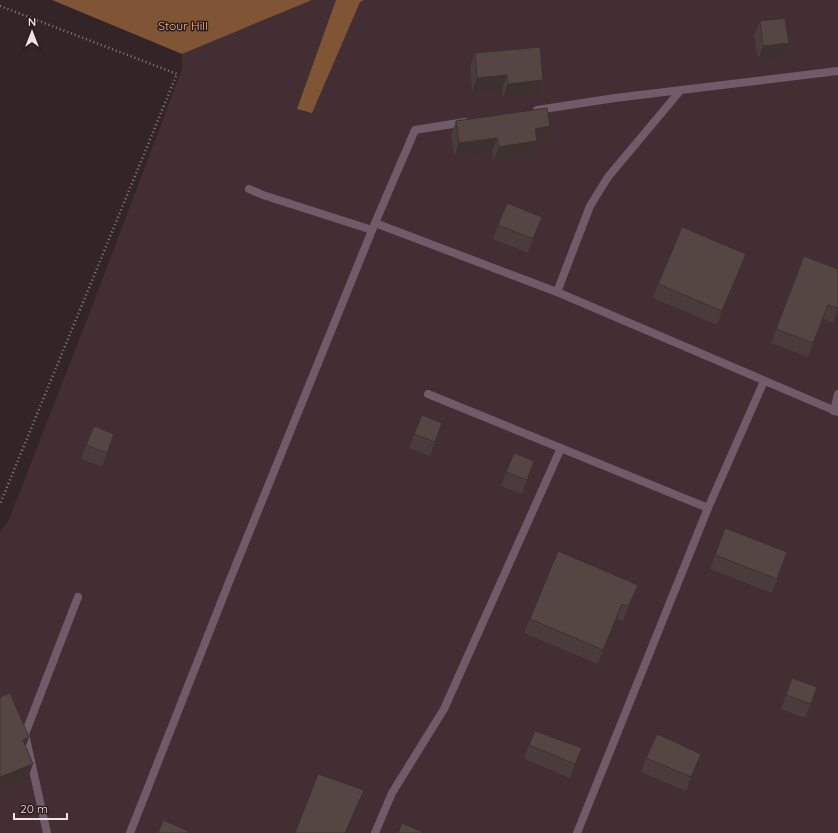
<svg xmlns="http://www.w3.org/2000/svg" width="838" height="833" font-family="Quicksand,sans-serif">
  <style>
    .built { fill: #432e33 }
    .forest { fill: #7f5535 }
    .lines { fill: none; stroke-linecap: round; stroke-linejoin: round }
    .path { stroke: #8b7e81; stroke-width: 2.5; stroke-dasharray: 1 3; stroke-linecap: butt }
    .service { stroke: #705c69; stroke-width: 8 }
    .wall { fill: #4a3c3a }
    .shaded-wall { fill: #3c312f }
    .building { fill: #564643; stroke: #3c312f }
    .labels { text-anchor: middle; stroke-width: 3; stroke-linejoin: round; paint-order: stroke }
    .park-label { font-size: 12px; fill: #fbb886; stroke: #291b1e }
  </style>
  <rect width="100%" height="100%" fill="#332428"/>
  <path class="built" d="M312,0h526v833h-838v-301l8,-10 87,-223 87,-230v-15z"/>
  <g class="forest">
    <path d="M52,0h260l-130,54z"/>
    <path d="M336,0h28l-4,2 -48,111 -15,-4z"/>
  </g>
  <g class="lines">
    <path class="path" d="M0,6l177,68 -177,430"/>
    <g class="service">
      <path d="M537,110l78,-12 223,-27"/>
      <path d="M249,189l14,6 109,35"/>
      <path d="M375,223l40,-93 50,-8"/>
      <path d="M557,292l33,-86 18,-29 72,-86"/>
      <path d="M428,394l280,114"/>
      <path d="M834,411l4,-17"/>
      <path d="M47,833l-22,-99 53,-137"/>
      <path d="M130,833l99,-251 146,-359 182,69 281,120"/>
      <path d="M375,833l17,-40 52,-84 117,-261"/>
      <path d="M577,833l131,-325 56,-127"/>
    </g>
  </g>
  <g class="wall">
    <path d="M760,21l29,22 -5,14 -26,3 -4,-25z"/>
    <path d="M475,53l68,27 -5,14 -35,4 -1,-9 -30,3 -2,-25z"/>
    <path d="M456,121l89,19 -8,2 -5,13 -39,6 -1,-9 -38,5 -3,-22z"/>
    <path d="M498,225l38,6 -8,22 -35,-14z"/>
    <path d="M746,254l-5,14 -24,57 -64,-27 5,-14z"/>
    <path d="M804,256l34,53 -5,14 -10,-4 -15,38 -37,-14z"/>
    <path d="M442,423l-12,33 -21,-8 5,-14z"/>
    <path d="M86,445l23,3 -7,19 -21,-8z"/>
    <path d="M506,472l23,3 -7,19 -21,-8z"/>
    <path d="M725,528l62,24 -15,41 -62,-24z"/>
    <path d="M632,599l-9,22 -6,-3 -19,46 -74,-31 6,-14z"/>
    <path d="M817,687l-12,31 -24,-9 5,-14z"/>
    <path d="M529,745l53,3 -12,30 -46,-19z"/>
    <path d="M646,758l50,10 -10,23 -45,-19z"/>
  </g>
  <g class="shaded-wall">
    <path d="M789,43l-5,14 -26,3 5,-14z"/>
    <path d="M507,75l-5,14 -30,3 5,-14z"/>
    <path d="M543,80l-5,14 -35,4 5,-14z"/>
    <path d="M550,126l-5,14 -8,2 -5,13 -39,6 6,-14 36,-18z"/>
    <path d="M497,138l-5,14 -38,5 5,-14z"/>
    <path d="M746,254l-5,14 -24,57 5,-14z"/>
    <path d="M638,585l-6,14 -9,22 5,-14z"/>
    <path d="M622,604l-5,14 -19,46 5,-14z"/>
    <path d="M29,737l-5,14 -1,-11z"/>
    <path d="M582,748l-5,14 -7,16 5,-14z"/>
    <path d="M701,754l-5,14 -10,23 5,-14z"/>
    <path d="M33,764l-5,14 -28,11v-12z"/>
    <path d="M364,790l-5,14 -13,29h-1z"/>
  </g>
  <g class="building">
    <path d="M785,18l4,25 -26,3 -3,-25z"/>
    <path d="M540,47l3,33 -35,4 -1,-9 -30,3 -2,-25z"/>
    <path d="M547,108l3,18 -15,3 2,12 -38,6 -2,-9 -38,5 -3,-22z"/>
    <path d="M507,203l35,14 -9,22 -35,-14z"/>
    <path d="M682,227l64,27 -24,57 -64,-27z"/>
    <path d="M804,256l34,13v39l-10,-3 -15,38 -37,-14z"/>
    <path d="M422,415l20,8 -7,19 -21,-8z"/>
    <path d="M94,426l20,8 -7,19 -21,-8z"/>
    <path d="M514,453l20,8 -7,19 -21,-8z"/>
    <path d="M725,528l62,24 -10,27 -62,-24z"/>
    <path d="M558,551l80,34 -10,22 -6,-3 -19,46 -73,-31z"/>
    <path d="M792,678l25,9 -6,17 -25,-9z"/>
    <path d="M10,693l19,44 -6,3 10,24 -33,13v-80z"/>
    <path d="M535,731l47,17 -7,16 -46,-19z"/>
    <path d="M657,734l44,20 -10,23 -45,-19z"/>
    <path d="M318,774l46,16 -19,43h-50z"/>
    <path d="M163,820l25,11 -1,2h-29z"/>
    <path d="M402,823l23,10h-27z"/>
  </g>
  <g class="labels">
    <g class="park-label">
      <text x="183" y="30">Stour Hill</text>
    </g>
  </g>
  <g transform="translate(32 32)" stroke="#291b1e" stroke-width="3" paint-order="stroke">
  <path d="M0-3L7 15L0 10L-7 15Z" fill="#ede2e4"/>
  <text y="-6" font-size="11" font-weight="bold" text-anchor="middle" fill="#ede2e4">N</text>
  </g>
  <path d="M14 813v6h53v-6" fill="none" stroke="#ede2e4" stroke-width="2"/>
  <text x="20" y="813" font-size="12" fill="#ede2e4" stroke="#291b1e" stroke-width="3" paint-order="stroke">20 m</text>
</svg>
